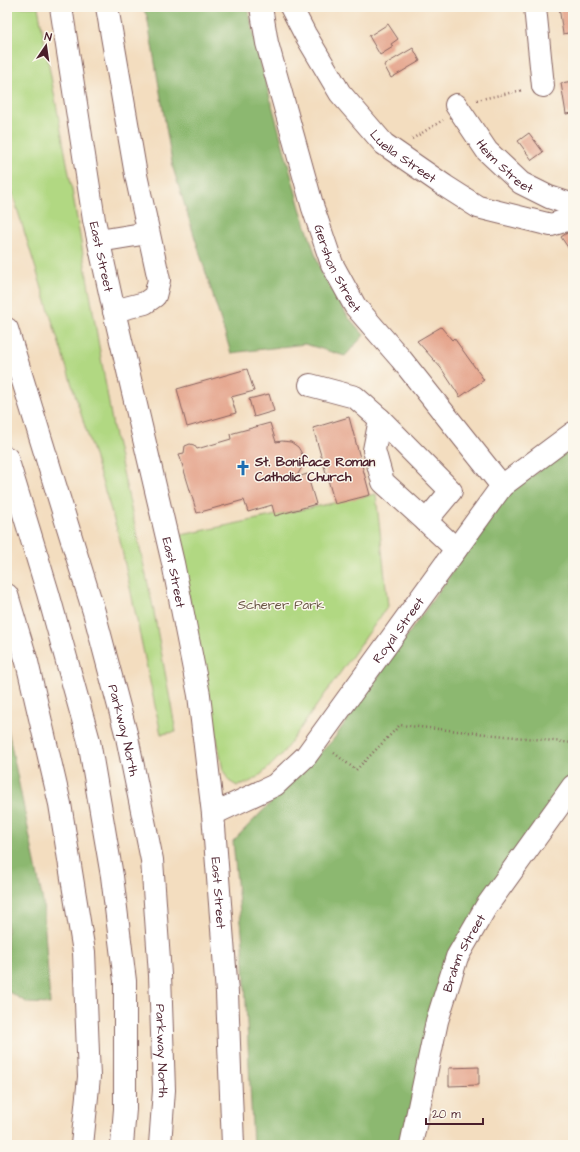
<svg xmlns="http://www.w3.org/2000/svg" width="580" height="1152" font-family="'Architects Daughter',sans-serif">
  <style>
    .green { fill: #b1d882; stroke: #7e7c56 }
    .forest { fill: #8cb870; stroke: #6b6c4e }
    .building { fill: #e4a188 }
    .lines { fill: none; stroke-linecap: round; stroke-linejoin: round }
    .minor-casing { stroke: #85625f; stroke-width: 24 }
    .major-casing { stroke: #85625f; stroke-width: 24 }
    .highway-casing { stroke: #85625f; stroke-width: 24 }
    .path { stroke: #85625f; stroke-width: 2.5; stroke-dasharray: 1 3; stroke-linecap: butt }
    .minor { stroke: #fff; stroke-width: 22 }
    .major { stroke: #fff; stroke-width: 22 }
    .highway { stroke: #fff; stroke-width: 22 }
    .labels { text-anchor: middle; stroke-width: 3; stroke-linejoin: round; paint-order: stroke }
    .street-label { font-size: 13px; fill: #4a1f2b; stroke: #fbf7ec }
    .poi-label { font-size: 13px; font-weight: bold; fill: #4a1f2b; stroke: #fbf7ec; text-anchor: start }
    .park-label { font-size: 13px; fill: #695645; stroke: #fbf7ec }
  </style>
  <rect width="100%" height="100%" fill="#fbf7ec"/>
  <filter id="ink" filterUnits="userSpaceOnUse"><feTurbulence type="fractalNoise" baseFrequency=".025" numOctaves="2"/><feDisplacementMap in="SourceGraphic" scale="8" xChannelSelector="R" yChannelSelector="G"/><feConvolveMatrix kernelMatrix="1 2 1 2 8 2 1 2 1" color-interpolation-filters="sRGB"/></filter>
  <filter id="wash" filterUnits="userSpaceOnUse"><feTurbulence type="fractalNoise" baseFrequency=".012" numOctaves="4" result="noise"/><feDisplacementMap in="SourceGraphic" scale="16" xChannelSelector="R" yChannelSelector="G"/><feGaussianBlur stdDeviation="0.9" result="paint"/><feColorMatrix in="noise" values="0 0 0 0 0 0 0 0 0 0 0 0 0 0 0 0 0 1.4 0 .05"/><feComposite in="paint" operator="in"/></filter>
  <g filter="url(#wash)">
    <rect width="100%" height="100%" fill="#f3ddbf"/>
    <g class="green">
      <path d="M7,7h31l33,177 42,243 40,180 23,125 -15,2 -42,-198 -112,-360z"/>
      <path d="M376,494l12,112 -106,148c-13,13 -26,29 -45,32l-8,-5 -6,-11 -46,-234z"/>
    </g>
    <g class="forest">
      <path d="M142,7h106l8,39 44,162 21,63 27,46 16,18 -19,21 -40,-12 -74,9 -58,-185 -26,-152z"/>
      <path d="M573,445v325l-101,146 -69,229h-150l-10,-201 -10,-103 100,-101 174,-245z"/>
      <path d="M7,725l36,177 7,102 -22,-1 -21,-12z"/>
    </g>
    <g id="blocks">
      <g class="building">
        <path d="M559,7h14v25l-10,2z"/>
        <path d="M388,24l10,15 -7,5 2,3 -13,8 -11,-19z"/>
        <path d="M413,48l7,13 -29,17 -7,-13z"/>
        <path d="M573,81v32l-7,1 -5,-31z"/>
        <path d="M529,133l14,19 -11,8 -14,-19z"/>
        <path d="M573,229v26l-12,-18z"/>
        <path d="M441,327l11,13 2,-2 30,42 -24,17 -19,-29 -24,-27z"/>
        <path d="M247,369l7,22 -23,6 5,16 -49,14 -10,-38z"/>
        <path d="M269,394l5,17 -20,6 -5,-18z"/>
        <path d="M349,417l21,78 -35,9 -22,-76z"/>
        <path d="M270,423l6,19 6,-1 9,1 7,5 3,5 2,6 -1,9 -4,7 -6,5 15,-5 9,30 -41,12 -3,-11 -24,7 -4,-12 -47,13 -18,-59 5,-1 1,-7 5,-2 4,1 3,4 34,-10 -1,-5z"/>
        <path d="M479,1067v18l-30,1v-18z"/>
      </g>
    </g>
  </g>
  <g filter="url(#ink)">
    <use href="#blocks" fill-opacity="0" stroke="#85625f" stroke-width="1"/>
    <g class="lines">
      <defs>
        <g id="minor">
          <path d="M107,7l29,168 23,105 -4,16 -10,7 -31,8"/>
          <path id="s1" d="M261,7l6,36 46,165 19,56 23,42 46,53 101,127"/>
          <path id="s2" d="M291,7l14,27 35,59 44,51 61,42 33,21 73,18 22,-7"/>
          <path d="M535,7l8,79"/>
          <path id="s3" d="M456,105l31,46 34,32 28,14 24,8"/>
          <path d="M99,241l49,-8"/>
          <path d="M310,385l45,12 25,22 71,72 -25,30 30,28"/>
          <path d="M380,419l-6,31 9,32 43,39"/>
          <path id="s4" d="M213,814l62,-29 31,-29 196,-270 71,-53"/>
          <path id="s5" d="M411,1145l26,-124 20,-64 29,-50 87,-121"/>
        </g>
        <g id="major">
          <path id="s6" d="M61,7l33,213 20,91 59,252 26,132 14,119 14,179 6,152"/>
        </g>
        <g id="highway">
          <path id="s7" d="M7,329l87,283 33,125 25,123 8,115 4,115 -4,55"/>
          <path d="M7,458l41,135 41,148 23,135 13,105v128l-3,36"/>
          <path d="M7,595l20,67 33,142 24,148 5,125 -7,68"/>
        </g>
      </defs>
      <use href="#minor" class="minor-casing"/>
      <use href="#major" class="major-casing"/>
      <use href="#highway" class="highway-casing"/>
      <g class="path">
        <path d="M477,100l46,-10"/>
        <path d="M412,139l31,-19"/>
        <path d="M334,753l22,17 44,-45 173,18"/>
      </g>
      <use href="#minor" class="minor"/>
      <use href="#major" class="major"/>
      <use href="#highway" class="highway"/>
    </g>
  </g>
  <defs>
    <symbol id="church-bare" viewBox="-9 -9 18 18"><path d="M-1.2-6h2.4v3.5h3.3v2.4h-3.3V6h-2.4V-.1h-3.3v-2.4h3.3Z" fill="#1f6fb2" stroke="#fbf7ec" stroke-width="2.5" paint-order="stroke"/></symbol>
  </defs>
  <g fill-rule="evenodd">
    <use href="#church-bare" x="232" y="457" width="22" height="22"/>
  </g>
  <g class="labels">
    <g class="street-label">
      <text dy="5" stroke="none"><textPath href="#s2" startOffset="189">Luella Street</textPath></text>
      <text dy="5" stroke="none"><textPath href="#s3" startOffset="79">Heim Street</textPath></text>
      <text dy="5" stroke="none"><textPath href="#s6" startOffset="253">East Street</textPath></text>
      <text dy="5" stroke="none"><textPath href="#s1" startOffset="273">Gershon Street</textPath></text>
      <text dy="5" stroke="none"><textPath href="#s6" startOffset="577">East Street</textPath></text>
      <text dy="5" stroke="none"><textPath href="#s4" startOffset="267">Royal Street</textPath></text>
      <text dy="5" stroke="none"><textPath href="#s7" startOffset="418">Parkway North</textPath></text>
      <text dy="5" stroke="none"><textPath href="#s6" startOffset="901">East Street</textPath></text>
      <text dy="5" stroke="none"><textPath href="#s5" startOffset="200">Brahm Street</textPath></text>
      <text dy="5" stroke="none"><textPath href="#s7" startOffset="742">Parkway North</textPath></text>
    </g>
    <g class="poi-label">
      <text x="255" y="466">St. Boniface Roman<tspan x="255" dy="15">Catholic Church</tspan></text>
    </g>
    <g class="park-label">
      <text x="281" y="609">Scherer Park</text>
    </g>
  </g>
  <rect width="580" height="1152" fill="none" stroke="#fbf7ec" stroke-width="24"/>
  <g transform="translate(46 46) rotate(13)" stroke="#fbf7ec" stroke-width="3" paint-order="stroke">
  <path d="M0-3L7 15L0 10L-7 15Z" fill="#4a1f2b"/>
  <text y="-6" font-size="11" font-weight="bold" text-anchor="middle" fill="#4a1f2b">N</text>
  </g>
  <path d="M426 1118v6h57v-6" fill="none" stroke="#4a1f2b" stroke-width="2"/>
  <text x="432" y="1118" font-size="12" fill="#4a1f2b" stroke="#fbf7ec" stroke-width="3" paint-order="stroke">20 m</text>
</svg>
